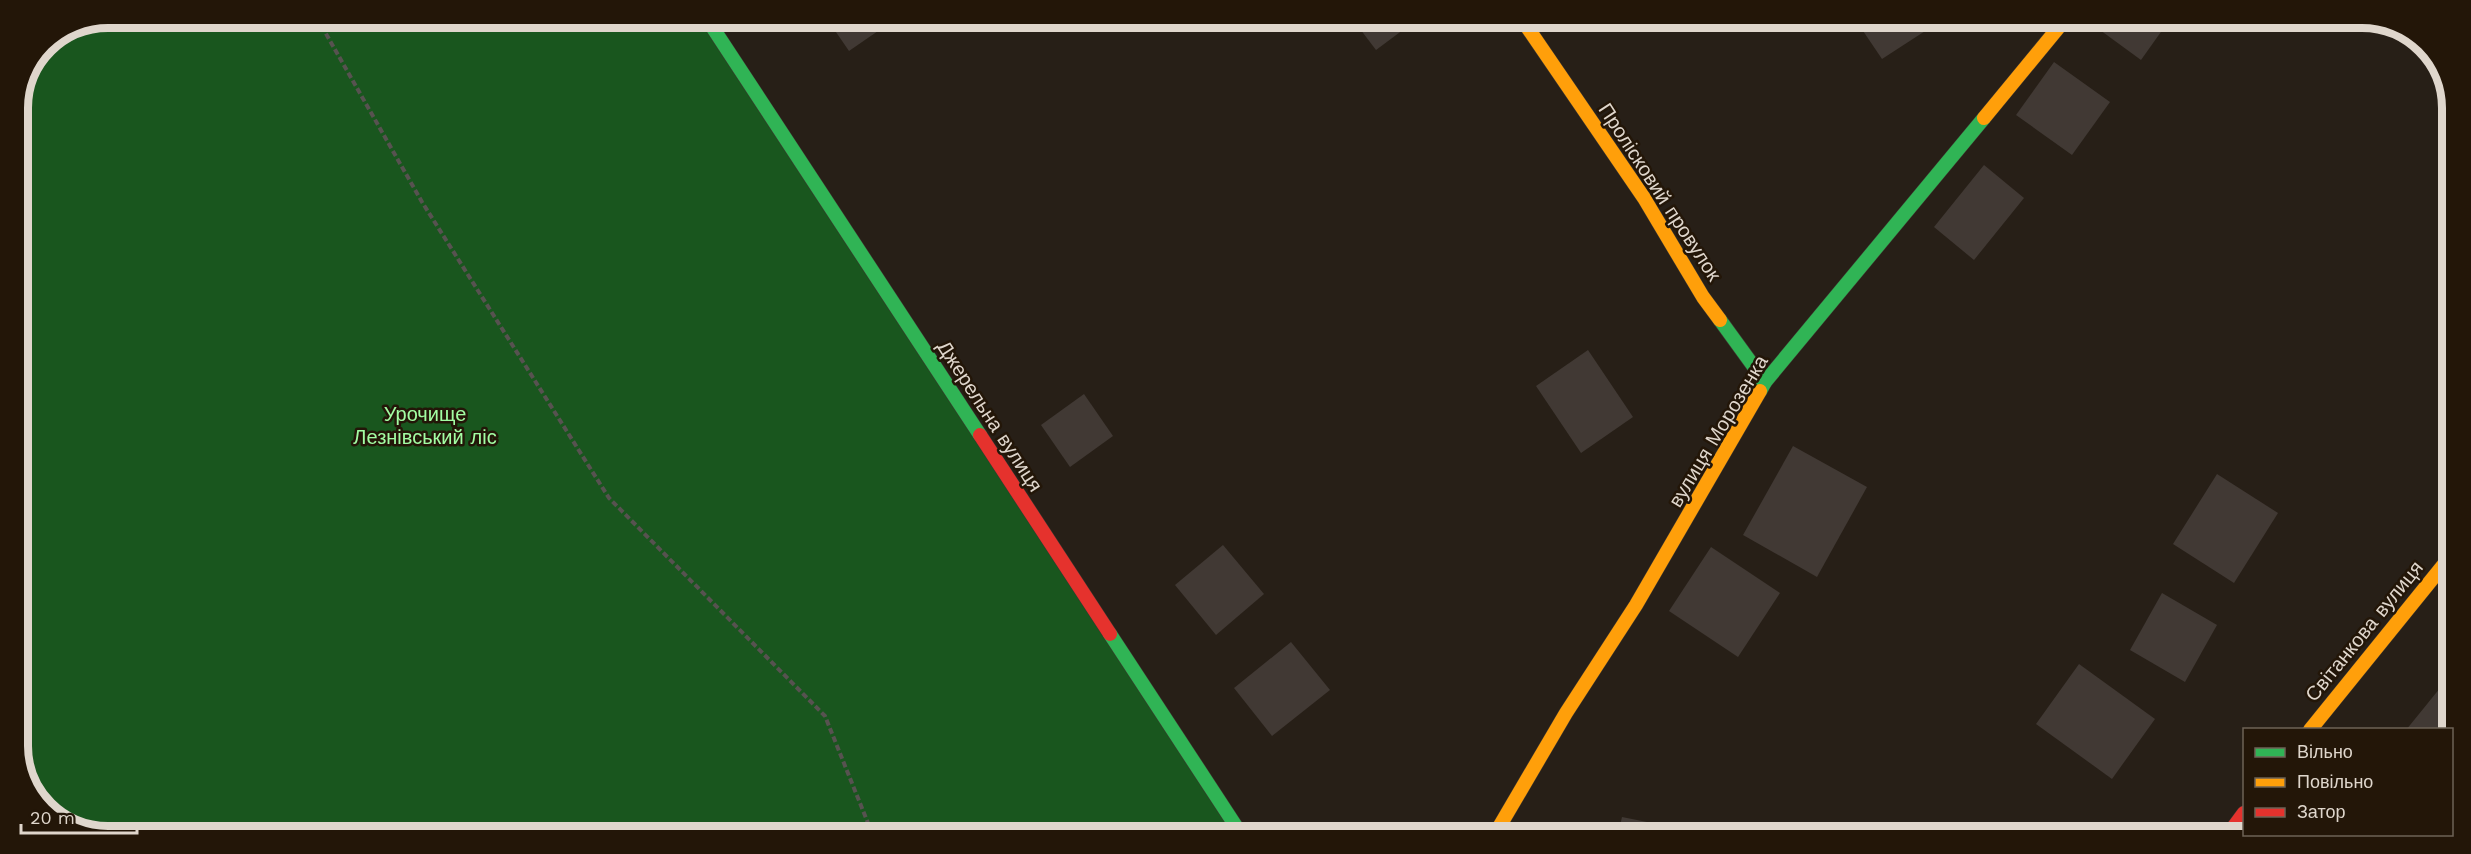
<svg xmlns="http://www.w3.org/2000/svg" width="2471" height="854" font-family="'Work Sans',sans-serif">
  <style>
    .forest { fill: #19561e }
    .building { fill: #413934 }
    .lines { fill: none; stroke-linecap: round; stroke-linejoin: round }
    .fast-casing { stroke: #3f3932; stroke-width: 15 }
    .slow-casing { stroke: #3f3932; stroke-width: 15 }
    .jam-casing { stroke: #3f3932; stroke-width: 15 }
    .path { stroke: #575250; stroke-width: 4; stroke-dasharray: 6 3; stroke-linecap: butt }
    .fast { stroke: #30b455; stroke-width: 14 }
    .slow { stroke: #ff9f0a; stroke-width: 14 }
    .jam { stroke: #e5322d; stroke-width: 14 }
    .labels { text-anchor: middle; stroke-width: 5; stroke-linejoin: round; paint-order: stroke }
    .street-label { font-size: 20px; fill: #dfd6cc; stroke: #231608 }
    .park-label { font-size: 20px; fill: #a2fda3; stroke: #231608 }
    .rim { fill: none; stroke: #dfd6cc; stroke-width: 8 }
  </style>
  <rect width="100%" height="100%" fill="#271f17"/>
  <path class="forest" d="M108,18l599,1 534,815 -1161,-3 -43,-30 -19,-49v-649l27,-59z"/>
  <g class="building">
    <path d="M827,19l67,1 -45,31z"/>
    <path d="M1354,21h61l-39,29z"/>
    <path d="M1857,22h82l-57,37z"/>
    <path d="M2089,22h79l-27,38z"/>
    <path d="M2284,22h10l9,1 -11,9z"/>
    <path d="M2054,62l56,40 -38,53 -56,-40z"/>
    <path d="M1984,165l40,33 -50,62 -40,-33z"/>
    <path d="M1588,350l45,67 -52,36 -45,-67z"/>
    <path d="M1084,394l29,42 -43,31 -29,-42z"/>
    <path d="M1793,446l74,41 -50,90 -74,-42z"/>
    <path d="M2217,474l61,39 -44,70 -61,-39z"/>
    <path d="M1223,545l41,49 -48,41 -41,-50z"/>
    <path d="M1711,547l69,46 -42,64 -69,-46z"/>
    <path d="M2162,593l55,32 -32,57 -55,-32z"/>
    <path d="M1291,642l39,48 -58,46 -38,-48z"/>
    <path d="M2079,664l76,55 -43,60 -76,-55z"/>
    <path d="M2449,677v53h-43z"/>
    <path d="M1622,817l65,13 -1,5 -68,-1z"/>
    <path d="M2100,829l13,6h-17z"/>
  </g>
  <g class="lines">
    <defs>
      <g id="fast">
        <path d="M707,19l273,416"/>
        <path d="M1720,320l45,62"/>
        <path d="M1760,391l5,-9 219,-264"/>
        <path d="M1110,634l131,200"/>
      </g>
      <g id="slow">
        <path d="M1523,21l121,177 59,99 17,23"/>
        <path d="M1984,118l79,-96"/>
        <path d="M2310,730l140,-173"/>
        <path d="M1495,834l71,-121 70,-108 124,-214"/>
      </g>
      <g id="jam">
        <path d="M980,435l130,199"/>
        <path d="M2227,836l17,-23"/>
      </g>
    </defs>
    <use href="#fast" class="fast-casing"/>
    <use href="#slow" class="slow-casing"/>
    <use href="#jam" class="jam-casing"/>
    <path class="path" d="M317,18l105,184 187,296 216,218 47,117"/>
    <use href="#fast" class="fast"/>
    <use href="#slow" class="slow"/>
    <use href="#jam" class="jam"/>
  </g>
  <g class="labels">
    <g class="street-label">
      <text transform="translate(1660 192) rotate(57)" y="7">Пролісковий провулок</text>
      <text transform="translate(990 416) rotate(57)" y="7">Джерельна вулиця</text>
      <text transform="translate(1718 431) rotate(-59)" y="7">вулиця Морозенка</text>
      <text transform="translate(2364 631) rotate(-51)" y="7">Світанкова вулиця</text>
    </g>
    <g class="park-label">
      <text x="425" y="421">Урочище<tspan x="425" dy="23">Лезнівський ліс</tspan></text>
    </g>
  </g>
  <path d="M0 0H2471V854H0ZM108 28H2362A80 80 0 0 1 2442 108V746A80 80 0 0 1 2362 826H108A80 80 0 0 1 28 746V108A80 80 0 0 1 108 28Z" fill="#231608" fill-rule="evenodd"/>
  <path class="rim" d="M108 28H2362A80 80 0 0 1 2442 108V746A80 80 0 0 1 2362 826H108A80 80 0 0 1 28 746V108A80 80 0 0 1 108 28Z"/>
  <rect x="2243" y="728" width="210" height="108" fill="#231608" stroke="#6e6356" stroke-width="1.5"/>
  <rect x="2255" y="748" width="30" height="9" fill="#30b455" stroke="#6e6356" stroke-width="1.5"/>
  <text x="2297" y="758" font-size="18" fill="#dfd6cc">Вільно</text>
  <rect x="2255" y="778" width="30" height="9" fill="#ff9f0a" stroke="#6e6356" stroke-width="1.5"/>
  <text x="2297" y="788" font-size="18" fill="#dfd6cc">Повільно</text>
  <rect x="2255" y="808" width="30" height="9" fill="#e5322d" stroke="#6e6356" stroke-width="1.5"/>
  <text x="2297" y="818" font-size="18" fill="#dfd6cc">Затор</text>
  <path d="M21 824v9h116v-9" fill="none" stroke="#dfd6cc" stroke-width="3"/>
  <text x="30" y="824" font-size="18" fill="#dfd6cc" stroke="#231608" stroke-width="4.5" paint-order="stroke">20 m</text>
</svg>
